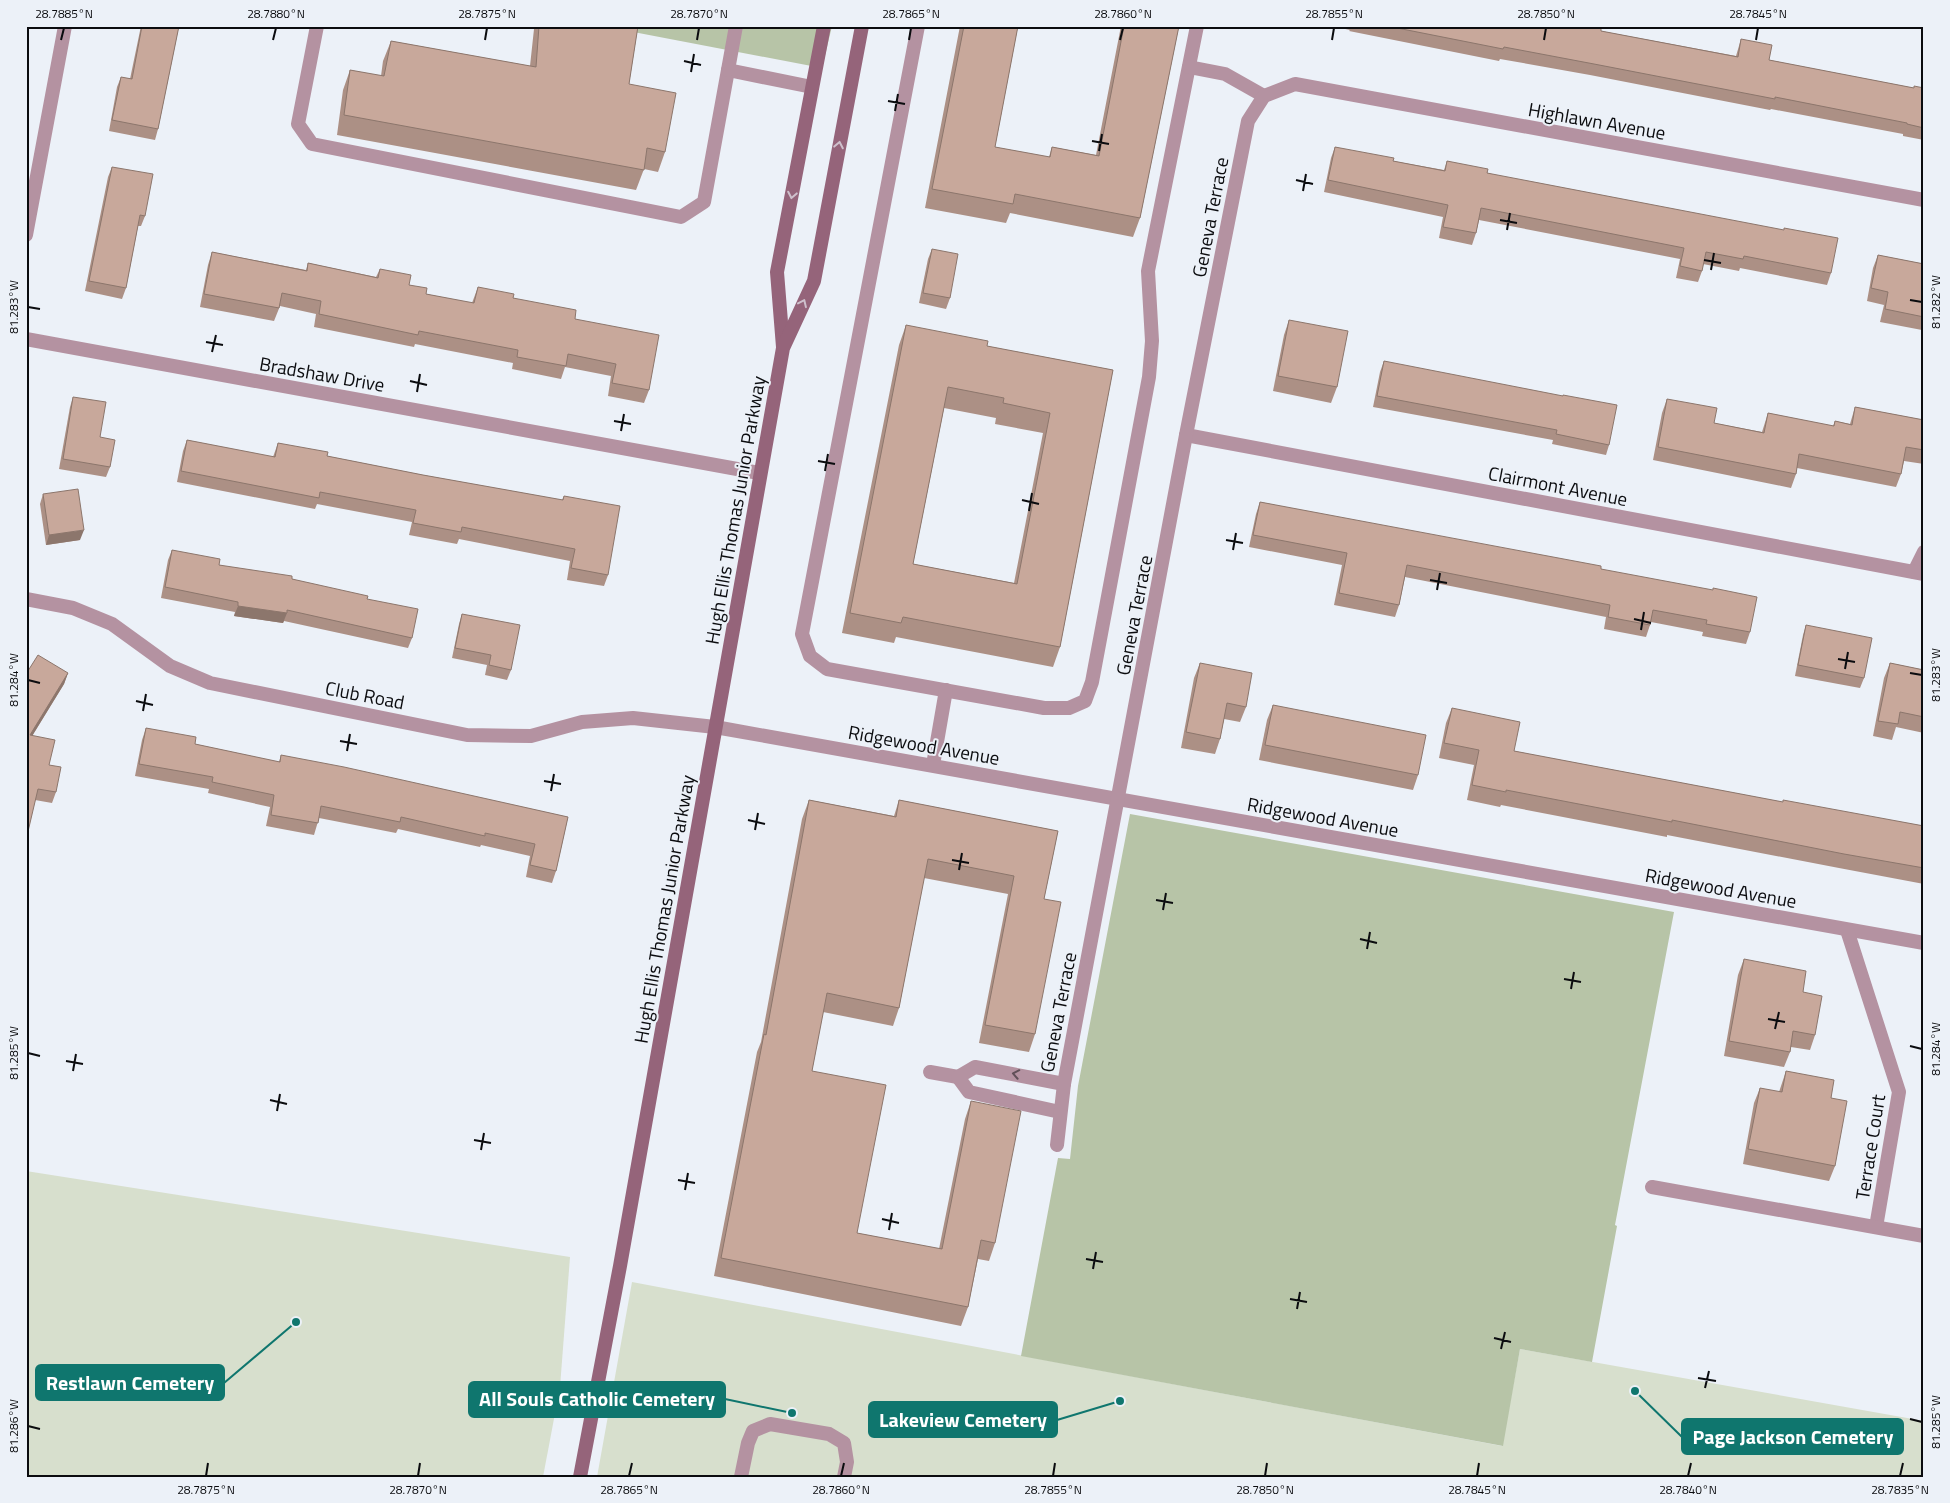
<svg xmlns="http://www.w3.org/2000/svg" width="1950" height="1503" font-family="'Titillium Web',sans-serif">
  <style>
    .green { fill: #d7dfcd }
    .forest { fill: #b7c4a7 }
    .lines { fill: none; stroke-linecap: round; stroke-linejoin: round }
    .service { stroke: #b492a1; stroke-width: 14 }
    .minor { stroke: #b492a1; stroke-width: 14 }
    .secondary { stroke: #95647a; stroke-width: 14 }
    .wall { fill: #ac9085; fill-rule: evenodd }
    .shaded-wall { fill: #8c766c }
    .building { fill: #c8a89b; stroke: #8c766c; fill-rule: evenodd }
    .oneway { stroke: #cec0cc }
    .oneway2 { stroke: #604f58 }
    .ticks { fill: none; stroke: #0b0c0f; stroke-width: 2 }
    .labels { text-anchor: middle; stroke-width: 4; stroke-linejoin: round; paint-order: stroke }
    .street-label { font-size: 19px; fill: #0b0c0f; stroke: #ecf1f8 }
    .leader { fill: none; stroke: #0f766e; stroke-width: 2 }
    .callout-dot { fill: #0f766e; stroke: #ecf1f8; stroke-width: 2 }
    .callout { fill: #0f766e; stroke: #0f766e; stroke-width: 2 }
    .callout-label { font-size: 20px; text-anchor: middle; font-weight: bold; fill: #fff }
    .neatline { fill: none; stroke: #0b0c0f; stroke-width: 2 }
    .ticks-label { font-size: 12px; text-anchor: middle; fill: #0b0c0f }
  </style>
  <rect width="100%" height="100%" fill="#ecf1f8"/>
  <g class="green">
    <path d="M26,1171l544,86 -10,130 -17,90h-517z"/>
    <path d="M632,1282l870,164 18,-97 404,72v56h-1327z"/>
  </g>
  <g class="forest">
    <path d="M602,26h230l-10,42z"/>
    <path d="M1130,814l544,98 -59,313 2,1 -25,136 -72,-13 -17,97 -482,-90 37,-198 12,1 8,-73z"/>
  </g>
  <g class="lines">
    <g class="service">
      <path d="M317,26l-19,98 14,20 369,73 23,-15 24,-132 84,17"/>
      <path d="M918,26l-116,608 8,22 17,13 217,39h25l16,-7 7,-19 57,-305 3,-36 -4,-70 49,-245"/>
      <path d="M1189,67l36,7 39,22"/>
      <path d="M728,70l8,-44"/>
      <path d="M1914,572l10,-20"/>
      <path d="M933,765l13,-75"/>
      <path d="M930,1072l28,5"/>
      <path d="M1060,1112l-91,-20 -11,-15 17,-10 89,17"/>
      <path d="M741,1477l7,-34 5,-12 17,-7 59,10 15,9 3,19 -3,15"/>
    </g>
    <g class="minor">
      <path d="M26,235l39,-209"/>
      <path d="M26,339l733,134"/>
      <path d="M1186,435l738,139"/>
      <path d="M26,599l47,9 39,16 58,42 40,17 257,52 64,1 51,-14 51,-4 82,9 1209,216"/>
      <path d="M1847,930l52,162 -23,135"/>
      <path d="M1057,1145l7,-61 122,-649 62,-314 16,-25 31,-12 629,116"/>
      <path d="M1652,1187l272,49"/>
    </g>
    <g class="secondary">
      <path d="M783,347l-6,-75 47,-246"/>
      <path d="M580,1477l40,-211 163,-918 31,-67 48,-255"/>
    </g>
  </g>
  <g class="wall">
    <path d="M141,26h38l-21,103 -3,11 -46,-9 8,-44 4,-10 9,2z"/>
    <path d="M519,26h119l-9,58 36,68 -7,20 -14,-3 -8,21 -299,-55 6,-45 7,-20 31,6 2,-15 8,-20 139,25 4,-37z"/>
    <path d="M960,26h58l-23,121 54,10 3,-10 44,8 25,-129h58l-39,192 -7,19 -123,-24 -4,10 -81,-15z"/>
    <path d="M1331,26h270v5l135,25 5,-17 28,21 145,28h10v52l-21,-4v-2l-132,-25 -1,1 -180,-35 -90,-16 -1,2 -150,-30 1,-1z"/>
    <path d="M1335,147l58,14 51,9 3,-9 384,112 -4,12 -87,-17 -1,3 -36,-7 -1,7 -4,11 -22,-4 4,-19 -201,-39 -3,13 -4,12 -33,-7 4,-21 -119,-25 7,-34z"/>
    <path d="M112,167l33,49 -4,10h-3l-12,62 -4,11 -37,-8 23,-114z"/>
    <path d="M932,249l18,49 -4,11 -27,-6 9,-44z"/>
    <path d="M212,252l94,18 2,-7 68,14 4,-8 46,25 46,9 6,-16 35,11 62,21 74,71 -5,13 -36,-7 3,-20 -46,-9 -4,12 -49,-10 1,-6 -98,-19 -1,3 -100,-20 2,-13 -36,-8 -6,15 -74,-14 8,-42z"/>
    <path d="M1878,255l46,9v63l-2,3 -42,-8 4,-17 -17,-4 6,-33z"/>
    <path d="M1289,320l48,67 -6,16 -58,-12 11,-56z"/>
    <path d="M906,325l81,21 126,24 -53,277 -7,20 -157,-30 -2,6 -52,-10 57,-288zM944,408l52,10 -1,6 48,9 -29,150 -101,-19z"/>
    <path d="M1384,361l225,84 -3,10 -54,-11 1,-4 -180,-33 7,-35z"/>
    <path d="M73,397l27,40 10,30 -4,10 -47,-8 11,-62z"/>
    <path d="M1667,399l47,24 48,9 6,-19 65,13 2,-5 15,3 5,-17 69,13v44l-20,-3 -3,13 -5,13 -99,-19 -1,6 -5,14 -138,-28 9,-47z"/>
    <path d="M187,440l86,17 5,-14 49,13 96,19 139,25 2,-4 44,79 -4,11 -37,-6 3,-19 -111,-22 -2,5 -48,-9 3,-13 -95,-18 -2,5 -138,-27 6,-31z"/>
    <path d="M43,494l37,46 -34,5 -6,-41z"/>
    <path d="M1260,502l341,67 149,63 -4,12 -44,-8 1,-4 -52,-10 -5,15 -42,-8 2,-12 -201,-40 -6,28 -4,12 -61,-12 8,-40 -93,-18 7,-33z"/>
    <path d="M172,550l47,15 73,14 75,20 45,39 -4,10 -124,-27 -1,2 -49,-7 1,-4 -74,-14 7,-38z"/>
    <path d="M462,614l49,56 -4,10 -22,-5 2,-10 -35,-7 7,-34z"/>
    <path d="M1806,625l58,53 -4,10 -65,-12 8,-41z"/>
    <path d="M1200,663l46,44 -6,15 -16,-3 -4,20 -5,15 -34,-6 13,-70z"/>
    <path d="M1890,663l34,7v63l-28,-6 -4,13 -19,-4 11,-58z"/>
    <path d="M68,673l-4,11 -32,52 17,29 7,27 -4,11 -17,-3 -9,-126z"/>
    <path d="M1273,705l145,70 -5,15 -154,-30 8,-40z"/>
    <path d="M1452,708l62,43 268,51 142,24v58l-85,-16 -172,-33v2l-166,-32 -1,2 -33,-7 7,-35 -35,-7 7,-35z"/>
    <path d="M146,728l49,16 84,18 2,-7 287,62 -12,54 -4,12 -26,-6 4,-21 -49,-11 -1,2 -82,-18 -2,4 -77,-15 -5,17 -48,-9 4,-19 -62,-14 1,-4 -74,-13 7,-36z"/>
    <path d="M809,800l85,16 5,-16 159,31 -14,68 -9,135 -6,18 -50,-9 29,-149 -84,-16 -25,130 -6,18 -70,-14 -11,59 45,162 82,16 26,-130 6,-18 24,142 -6,18 -11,-2 -10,48 -7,19 -247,-50 43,-224 4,-10 41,-223z"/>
    <path d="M1744,959l59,33 12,43 -5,15 -19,-3 -1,5 -6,15 -60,-11 14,-81z"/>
    <path d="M1786,1071l49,95 -6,15 -86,-17 11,-61 6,-15 19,4z"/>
  </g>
  <g class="shaded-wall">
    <path d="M84,530l-4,10 -34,5 3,-10z"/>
    <path d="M238,606l49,7 -4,10 -49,-7z"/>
    <path d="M68,673l-4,11 -38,62 4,-11z"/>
  </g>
  <g class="building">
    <path d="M142,26h37l-21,103 -46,-9 9,-43 11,2z"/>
    <path d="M539,26h99l-9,58 47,9 -11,59 -18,-4 -3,22 -300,-55 6,-45 34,6 7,-35 145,26z"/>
    <path d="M964,26h54l-23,121 55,10 2,-10 47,9 25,-130h55l-39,192 -125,-24 -2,10 -81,-15z"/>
    <path d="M1387,26h214v5l137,26 3,-18 31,6 -3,15 145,28v-2l10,2v40l-17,-4v-1l-132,-26v2l-181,-35 -90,-17 -1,2z"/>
    <path d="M1335,147l59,11 -1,3 52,10 2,-10 41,8 -1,4 297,57v-2l54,10 -7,35 -87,-17 -1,3 -37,-7 -4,19 -22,-5 4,-18 -203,-40 -5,25 -33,-6 5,-22 -120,-25z"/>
    <path d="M112,167l41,7 -8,42 -5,-1 -14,73 -37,-7z"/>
    <path d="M932,249l26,5 -8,44 -27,-5z"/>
    <path d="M212,252l95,19 1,-8 70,15 2,-9 31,6 -2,10 18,3 -1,6 48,9 4,-16 36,7 -1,4 63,12 -1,9 84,16 -10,55 -37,-7 4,-19 -48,-10 -2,12 -49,-9 1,-7 -99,-19 -1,4 -99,-21 2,-13 -39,-8 -3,15 -75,-14z"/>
    <path d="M1878,255l46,9v53l-39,-8 3,-17 -17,-4z"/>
    <path d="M1289,320l59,11 -11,56 -59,-11z"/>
    <path d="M906,325l82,16 -1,5 126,24 -53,277 -157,-30 -2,6 -51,-10zM948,387l56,11 -1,5 47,10 -33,171 -104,-20z"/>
    <path d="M1384,361l179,35v-1l54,10 -8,40 -53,-11 1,-4 -180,-34z"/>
    <path d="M73,397l33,5 -6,35 15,3 -5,27 -47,-8z"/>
    <path d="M1667,399l50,9 -3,15 50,10 4,-20 66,13 1,-5 17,4 3,-18 69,13v30l-18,-3 -5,27 -102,-20 -3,20 -138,-27z"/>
    <path d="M187,440l88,17 3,-14 50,9 -1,4 96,19 140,25 1,-4 56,10 -12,69 -37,-7 4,-19 -113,-22 -1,5 -48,-9 3,-13 -96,-18 -1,6 -138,-27z"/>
    <path d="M78,489l6,41 -35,5 -6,-41z"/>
    <path d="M1260,502l341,64v3l112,21v-2l44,9 -7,35 -44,-8 1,-4 -54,-10 -3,15 -42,-8 2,-12 -203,-40 -8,40 -60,-12 8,-40 -94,-18z"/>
    <path d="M172,550l48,9 -1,6 73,11v3l76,17 -1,3 51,10 -6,29 -125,-28v3l-49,-7v-4l-73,-15z"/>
    <path d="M462,614l58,11 -9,45 -22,-5 2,-10 -36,-7z"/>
    <path d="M1806,625l66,13 -8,40 -66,-13z"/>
    <path d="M38,655l30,18 -38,62 25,5 -6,25 12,2 -5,25 -18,-3 -12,51v-166z"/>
    <path d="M1200,663l52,10 -6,34 -19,-4 -7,36 -34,-7z"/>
    <path d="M1890,663l34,7v47l-24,-5 -2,12 -20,-3z"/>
    <path d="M1273,705l153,30 -8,40 -153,-30z"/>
    <path d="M1452,708l68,14 -6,29 269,51v-2l141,26v42l-80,-14 -172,-34v2l-166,-32v2l-34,-7 7,-35 -35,-7z"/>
    <path d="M146,728l50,9 -1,7 85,18 1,-7 63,12 224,50 -12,54 -26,-6 5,-21 -50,-11v3l-84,-19 -1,5 -79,-16 -3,17 -47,-8 3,-20 -62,-13 1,-5 -74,-13z"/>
    <path d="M809,800l87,17 3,-17 159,31 -14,68 17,3 -26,132 -50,-9 29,-149 -86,-17 -29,149 -72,-15 -15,78 74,14 -29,148 85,16 29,-148 50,10 -26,132 -14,-3 -13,67 -247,-49 43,-224 2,1z"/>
    <path d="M1744,959l62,12 -3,21 19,4 -7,39 -22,-4 -3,21 -61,-11z"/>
    <path d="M1786,1071l48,9 -3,18 16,3 -12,65 -87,-17 12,-61 22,4z"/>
  </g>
  <defs><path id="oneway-chevron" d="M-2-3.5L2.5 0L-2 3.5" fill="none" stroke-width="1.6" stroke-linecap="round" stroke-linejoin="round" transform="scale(1.25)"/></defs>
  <g class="oneway">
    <use href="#oneway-chevron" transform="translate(839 145) rotate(-79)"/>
    <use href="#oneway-chevron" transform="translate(792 195) rotate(101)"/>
    <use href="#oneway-chevron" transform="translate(803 303) rotate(-65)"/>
  </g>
  <use class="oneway2" href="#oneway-chevron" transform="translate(1016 1074) rotate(-169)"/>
  <path class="ticks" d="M61,40l3,-12M273,40l3,-12M485,40l2,-12M697,40l2,-12M909,40l2,-12M1120,40l3,-12M1332,40l2,-12M1544,40l2,-12M1756,40l2,-12M684,61l17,4M691,72l3,-18M888,101l17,3M895,111l3,-17M1092,141l17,3M1099,151l3,-17M1296,180l17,4M1303,191l3,-17M1500,220l17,3M1507,230l3,-17M1704,260l17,3M1711,270l3,-17M1910,300l12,2M28,307l12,2M206,342l17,3M212,352l4,-17M410,381l17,4M417,392l3,-18M614,421l17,3M621,431l3,-17M818,461l17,3M825,471l3,-17M1022,500l17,4M1029,511l3,-18M1226,540l17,3M1233,550l3,-17M1430,580l17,3M1437,590l3,-17M1634,619l17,4M1641,630l3,-18M1838,659l17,3M1845,669l3,-17M1910,673l12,2M28,680l12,3M136,701l17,4M143,711l3,-17M340,741l17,3M347,751l3,-17M544,781l17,3M551,791l3,-17M748,820l17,4M755,830l3,-17M952,860l17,3M959,870l3,-17M1156,900l17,3M1163,910l3,-17M1360,939l17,4M1367,949l3,-17M1564,979l17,3M1571,989l3,-17M1768,1019l17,3M1775,1029l4,-17M1910,1046l12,3M28,1053l12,3M66,1061l17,3M73,1071l3,-17M270,1100l17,4M277,1111l3,-17M474,1140l17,3M481,1150l3,-17M678,1180l17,3M685,1190l3,-17M882,1219l17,4M889,1230l3,-17M1086,1259l17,3M1093,1269l3,-17M1290,1299l17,3M1297,1309l3,-17M1494,1338l17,4M1501,1349l4,-17M1698,1378l18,3M1705,1388l4,-17M1910,1419l12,3M28,1426l12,3M206,1476l2,-13M418,1476l2,-13M629,1476l3,-13M841,1476l3,-13M1053,1476l2,-13M1265,1476l2,-13M1477,1476l2,-13M1688,1476l3,-13M1900,1476l3,-13"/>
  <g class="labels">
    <g class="street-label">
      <text transform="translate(1597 121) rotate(10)" y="7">Highlawn Avenue</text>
      <text transform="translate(1210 217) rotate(-79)" y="7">Geneva Terrace</text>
      <text transform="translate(322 374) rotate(10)" y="7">Bradshaw Drive</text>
      <text transform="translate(1558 486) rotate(11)" y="7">Clairmont Avenue</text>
      <text transform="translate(735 510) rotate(-80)" y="7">Hugh Ellis Thomas Junior Parkway</text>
      <text transform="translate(1134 615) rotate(-79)" y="7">Geneva Terrace</text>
      <text transform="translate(365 695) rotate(11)" y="7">Club Road</text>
      <text transform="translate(924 745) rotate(10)" y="7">Ridgewood Avenue</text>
      <text transform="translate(1323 817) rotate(10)" y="7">Ridgewood Avenue</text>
      <text transform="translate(1721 888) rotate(10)" y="7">Ridgewood Avenue</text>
      <text transform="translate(664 909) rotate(-80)" y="7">Hugh Ellis Thomas Junior Parkway</text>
      <text transform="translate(1058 1012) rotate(-79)" y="7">Geneva Terrace</text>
      <text transform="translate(1870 1147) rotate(-81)" y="7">Terrace Court</text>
    </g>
  </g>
  <path class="leader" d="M296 1322L224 1383M792 1413L725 1399M1120 1401L1057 1420M1635 1391L1682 1437"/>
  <g class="callout-dot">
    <circle cx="296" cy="1322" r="5"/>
    <circle cx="792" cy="1413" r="5"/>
    <circle cx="1120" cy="1401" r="5"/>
    <circle cx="1635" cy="1391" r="5"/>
  </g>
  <g class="callout">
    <rect x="36" y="1365" width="188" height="35" rx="5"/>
    <rect x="469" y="1382" width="256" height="35" rx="5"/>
    <rect x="869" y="1402" width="188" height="35" rx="5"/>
    <rect x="1682" y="1419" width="221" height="35" rx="5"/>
  </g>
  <g class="callout-label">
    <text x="130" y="1390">Restlawn Cemetery</text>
    <text x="597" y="1406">All Souls Catholic Cemetery</text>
    <text x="963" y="1427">Lakeview Cemetery</text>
    <text x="1793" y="1444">Page Jackson Cemetery</text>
  </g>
  <rect width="1950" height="1503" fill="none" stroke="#ecf1f8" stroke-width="55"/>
  <rect x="28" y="28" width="1894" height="1448" class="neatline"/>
  <g class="ticks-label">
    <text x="64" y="18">28.7885°N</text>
    <text x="276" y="18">28.7880°N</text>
    <text x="487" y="18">28.7875°N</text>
    <text x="699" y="18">28.7870°N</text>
    <text x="911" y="18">28.7865°N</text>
    <text x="1123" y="18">28.7860°N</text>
    <text x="1334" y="18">28.7855°N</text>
    <text x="1546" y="18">28.7850°N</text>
    <text x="1758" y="18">28.7845°N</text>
    <text transform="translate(1936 302) rotate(-90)" y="4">81.282°W</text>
    <text transform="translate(14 307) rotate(-90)" y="4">81.283°W</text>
    <text transform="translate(1936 675) rotate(-90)" y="4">81.283°W</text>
    <text transform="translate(14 680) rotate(-90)" y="4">81.284°W</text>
    <text transform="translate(1936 1049) rotate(-90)" y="4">81.284°W</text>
    <text transform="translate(14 1053) rotate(-90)" y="4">81.285°W</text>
    <text transform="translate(1936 1422) rotate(-90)" y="4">81.285°W</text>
    <text transform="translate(14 1426) rotate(-90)" y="4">81.286°W</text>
    <text x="206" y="1494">28.7875°N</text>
    <text x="418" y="1494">28.7870°N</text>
    <text x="629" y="1494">28.7865°N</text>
    <text x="841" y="1494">28.7860°N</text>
    <text x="1053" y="1494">28.7855°N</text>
    <text x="1265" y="1494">28.7850°N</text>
    <text x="1477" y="1494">28.7845°N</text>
    <text x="1688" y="1494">28.7840°N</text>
    <text x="1900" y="1494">28.7835°N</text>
  </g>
</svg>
